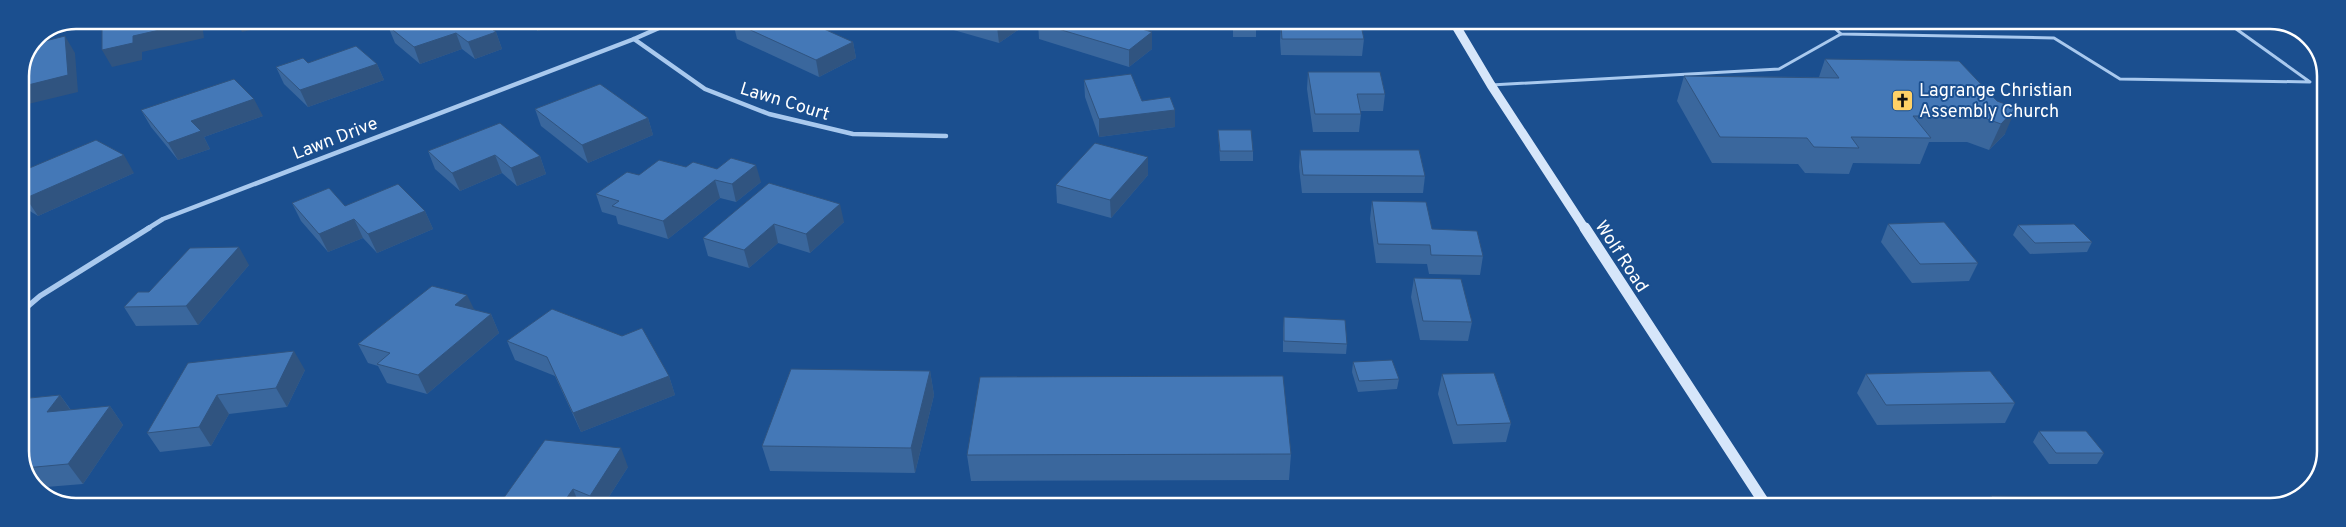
<svg xmlns="http://www.w3.org/2000/svg" width="2346" height="527" font-family="Overpass,sans-serif">
  <style>
    .lines { fill: none; stroke-linecap: round; stroke-linejoin: round }
    .lane { stroke: #a9c9ee; stroke-width: 3 }
    .street-far1 { stroke: #a9c9ee; stroke-width: 4.5 }
    .street { stroke: #a9c9ee; stroke-width: 5.5 }
    .secondary-far1 { stroke: #d6e6fa; stroke-width: 9 }
    .secondary { stroke: #d6e6fa; stroke-width: 11 }
    .wall { fill: #3a679d }
    .shaded-wall { fill: #305480 }
    .building { fill: #4478b7; stroke: #305480 }
    .labels { text-anchor: middle; stroke-width: 4; stroke-linejoin: round; paint-order: stroke }
    .poi-label { font-size: 18px; fill: #fff; stroke: #1b4f8f; text-anchor: start }
    .street-label { font-size: 18px; fill: #fff; stroke: #1b4f8f }
    .rim { fill: none; stroke: #fff; stroke-width: 2.5 }
  </style>
  <rect width="100%" height="100%" fill="#1b4f8f"/>
  <g class="lines">
    <g class="lane">
      <path d="M1827,21l14,13 213,4 66,41 190,3 -85,-61"/>
      <path d="M1491,85l288,-16 62,-35"/>
    </g>
    <g class="street-far1">
      <path d="M634,39l71,50 64,25 84,20 93,2"/>
      <path d="M147,229l16,-10 471,-180 43,-19"/>
    </g>
    <path class="street" d="M20,313l20,-17 109,-68"/>
    <path class="secondary-far1" d="M1453,21l38,64 94,144"/>
    <path class="secondary" d="M1585,228l182,279"/>
  </g>
  <g class="wall">
    <path d="M522,20h45l-29,11z"/>
    <path d="M942,20h81l1,6 -25,17 -56,-16z"/>
    <path d="M1233,21l23,7v9h-23z"/>
    <path d="M1310,21l54,18 -2,17 -81,-1 -1,-14 1,-16h29z"/>
    <path d="M733,22l120,20 3,16 -37,19 -82,-38z"/>
    <path d="M1038,23l114,26 -23,18 -90,-28z"/>
    <path d="M388,26l108,6 6,17 -27,10 -13,-10 -42,15 -25,-21z"/>
    <path d="M1825,59l172,42 8,33 -16,16 -22,-8h-38l-9,22 -67,-1 -4,11 -44,-1 -7,-9 -86,-1 -35,-62 7,-25 135,1z"/>
    <path d="M308,63l69,1 7,16 -76,27 -24,-23 -8,-17z"/>
    <path d="M1308,72l77,22 -2,17h-22v3l-2,18h-46l-6,-43z"/>
    <path d="M1084,80l58,21 33,9v17l-76,10 -14,-40z"/>
    <path d="M535,109l113,9 5,17 -65,28 -47,-37z"/>
    <path d="M141,110l122,6 -59,21 6,12 -32,11 -27,-33z"/>
    <path d="M1218,130l35,21v10h-33z"/>
    <path d="M1300,150l125,26 -2,17h-121l-3,-26z"/>
    <path d="M428,151l112,5 6,18 -29,12 -15,-13 -42,18 -25,-22z"/>
    <path d="M686,167l75,15 -25,20 -16,-4 -52,41 -50,-15 -2,-8 -14,-4 -6,-18 43,-19z"/>
    <path d="M20,172l114,1 -96,43 -18,-11z"/>
    <path d="M1148,175l-37,43 -54,-15 -1,-18z"/>
    <path d="M769,183l75,39 -34,31 -32,-10 -29,25 -41,-12 -5,-18z"/>
    <path d="M1372,201l60,28 51,27 -3,19 -51,-1 -2,-10 -51,-1 -6,-44z"/>
    <path d="M292,203l133,8 8,18 -56,24 -14,-15 -35,14 -27,-31z"/>
    <path d="M1888,224l90,39 -9,18 -57,2 -31,-41z"/>
    <path d="M2018,225l74,17 -5,10 -57,2 -17,-19z"/>
    <path d="M249,265l-51,60 -62,1 -12,-19 25,-15z"/>
    <path d="M1414,278l58,44 -4,19 -48,-1 -9,-43z"/>
    <path d="M474,310l17,4 8,19 -72,61 -40,-11 -9,-17 -10,-3 -10,-19z"/>
    <path d="M1284,317l63,27 -1,10 -63,-2v-24z"/>
    <path d="M507,341l162,35 6,19 -94,37 -26,-56 -40,-16z"/>
    <path d="M1353,362l46,17 -2,10 -39,3 -6,-20z"/>
    <path d="M188,363l117,7 -18,37 -58,7 -18,32 -51,6 -13,-19z"/>
    <path d="M930,371l4,24 -19,78 -145,-2 -8,-25z"/>
    <path d="M1442,374l69,49 -5,19 -53,2 -15,-50z"/>
    <path d="M1866,374l149,29 -10,20 -128,2 -20,-32z"/>
    <path d="M60,395l11,15 39,-4 13,19 -40,59 -49,4 -14,-30v-59z"/>
    <path d="M2039,431l65,22 -7,11h-48l-16,-22z"/>
    <path d="M1291,454l-2,26 -318,1 -4,-26z"/>
    <path d="M628,467l-25,39h-105z"/>
    <path d="M1991,496l86,11h-92z"/>
  </g>
  <g class="shaded-wall">
    <path d="M195,20h6l1,3 2,15 -62,14v8l-30,7 -10,-17 31,-14z"/>
    <path d="M236,20h56l-50,12z"/>
    <path d="M534,20h33l-29,11z"/>
    <path d="M1007,20h16l1,6 -25,17 -2,-16z"/>
    <path d="M496,32l6,17 -27,10 -7,-17z"/>
    <path d="M1152,32v17l-23,18v-17z"/>
    <path d="M456,33l6,16 -42,15 -6,-17z"/>
    <path d="M65,36l10,17 3,39 -58,14v-19z"/>
    <path d="M853,42l3,16 -37,19 -3,-17z"/>
    <path d="M377,64l7,16 -76,27 -8,-17z"/>
    <path d="M254,99l9,17 -59,21 6,12 -32,11 -10,-17 23,-22z"/>
    <path d="M2016,108l-11,26 -16,16 12,-26z"/>
    <path d="M1175,110v17l-76,10v-18z"/>
    <path d="M648,118l5,17 -65,28 -6,-18z"/>
    <path d="M124,155l10,18 -96,43 -12,-18z"/>
    <path d="M495,155l7,18 -42,18 -8,-18z"/>
    <path d="M540,156l6,18 -29,12 -6,-18z"/>
    <path d="M1148,157v18l-37,43 -1,-18z"/>
    <path d="M756,165l5,17 -25,20 -4,-18z"/>
    <path d="M715,180l5,18 -52,41 -5,-18z"/>
    <path d="M840,204l4,18 -34,31 -4,-19z"/>
    <path d="M425,211l8,18 -56,24 -9,-19z"/>
    <path d="M354,219l9,19 -35,14 -9,-18z"/>
    <path d="M774,224l4,19 -29,25 -5,-18z"/>
    <path d="M239,247l10,18 -51,60 -12,-19z"/>
    <path d="M467,295l9,18 -21,-8z"/>
    <path d="M491,314l8,19 -72,61 -9,-19z"/>
    <path d="M294,351l11,19 -18,37 -11,-19z"/>
    <path d="M930,371l4,24 -19,78 -4,-25z"/>
    <path d="M669,376l6,19 -94,37 -8,-19z"/>
    <path d="M60,395l14,20 -27,-3z"/>
    <path d="M217,395l12,19 -18,32 -12,-19z"/>
    <path d="M110,406l13,19 -40,59 -15,-20z"/>
    <path d="M621,448l7,19 -25,39h-9l-4,-10z"/>
    <path d="M573,489l7,17h-19z"/>
  </g>
  <g class="building">
    <path d="M133,20h62v2l-62,14v7l-31,7v-24z"/>
    <path d="M407,20h73l16,12 -28,10 -12,-9 -42,14 -26,-21z"/>
    <path d="M738,20h66l49,22 -37,18 -83,-38z"/>
    <path d="M975,20h32l-10,7z"/>
    <path d="M1041,20h70l41,12 -23,18 -91,-27z"/>
    <rect x="1233" y="21" width="23" height="7"/>
    <path d="M1310,21h50l4,18h-82l-1,-14h30z"/>
    <path d="M65,36l3,39 -48,12v-12l13,-31z"/>
    <path d="M356,46l21,18 -77,26 -24,-23 27,-9 5,5z"/>
    <path d="M1825,59l134,2 38,40 19,7 -15,16 -22,-8h-66l18,22 -80,-1 8,11 -45,-1 -7,-9 -87,-1 -36,-61 155,2z"/>
    <path d="M1308,72h72l5,22h-28l4,20h-46z"/>
    <path d="M1131,74l11,27 28,-4 5,13 -76,9 -15,-39z"/>
    <path d="M234,79l20,20 -63,22 10,10 -33,12 -27,-33z"/>
    <path d="M600,84l48,34 -66,27 -47,-36z"/>
    <path d="M500,123l40,33 -29,12 -16,-13 -43,18 -24,-22z"/>
    <path d="M1218,130h33l2,21h-33z"/>
    <path d="M96,140l28,15 -98,43 -6,-4v-22z"/>
    <path d="M1095,143l53,14 -38,43 -54,-15z"/>
    <path d="M1300,150h119l6,26 -122,-1z"/>
    <path d="M731,158l25,7 -24,19 -17,-4 -52,41 -51,-15 7,-5 -23,-7 31,-22 12,3 20,-15 27,7 7,-5 24,7z"/>
    <path d="M769,183l71,21 -34,30 -32,-10 -30,26 -41,-12z"/>
    <path d="M398,184l27,27 -57,23 -14,-15 -35,15 -27,-31 37,-15 16,18z"/>
    <path d="M1372,201l54,1 6,27 45,2 6,25 -52,-1 -1,-10 -52,-1z"/>
    <path d="M1944,222l34,41 -58,1 -32,-40z"/>
    <path d="M2074,224l18,18 -57,1 -17,-18z"/>
    <path d="M239,247l-53,59 -62,1 14,-15h11l41,-44z"/>
    <path d="M1414,278l47,1 11,43 -49,-1z"/>
    <path d="M432,286l35,9 -12,10 36,9 -73,61 -41,-11 13,-11 -32,-9z"/>
    <path d="M552,309l70,27 20,-8 27,48 -96,37 -26,-56 -40,-16z"/>
    <path d="M1284,317l61,3 2,24 -63,-3z"/>
    <path d="M294,351l-18,37 -59,7 -18,32 -52,6 41,-70z"/>
    <path d="M1392,360l7,19 -40,2 -6,-19z"/>
    <path d="M791,369l139,2 -19,77 -149,-2z"/>
    <path d="M1990,371l25,32 -129,2 -20,-31z"/>
    <path d="M1494,373l17,50 -54,2 -15,-51z"/>
    <path d="M1283,376l8,78 -324,1 13,-78z"/>
    <path d="M60,395l-13,17 63,-6 -42,58 -43,4 -5,-10v-26l6,-8 -6,1v-26z"/>
    <path d="M2039,431h47l18,22h-48z"/>
    <path d="M545,440l76,8 -31,48 -17,-7 -12,17h-63z"/>
    <path d="M1991,496l79,1 7,10h-79z"/>
  </g>
  <defs>
    <symbol id="church-square" viewBox="-11 -11 22 22"><rect x="-9" y="-9" width="18" height="18" rx="4" fill="#ffd166" stroke="#1b4f8f"/><path d="M-1.2-6h2.4v3.5h3.3v2.4h-3.3V6h-2.4V-.1h-3.3v-2.4h3.3Z" fill="#111"/></symbol>
  </defs>
  <g fill-rule="evenodd">
    <use href="#church-square" x="1890" y="88" width="25" height="25"/>
  </g>
  <g class="labels">
    <g class="poi-label">
      <text x="1919" y="96">Lagrange Christian<tspan x="1919" dy="21">Assembly Church</tspan></text>
    </g>
    <g class="street-label">
      <text transform="translate(785 101) rotate(17)" y="6">Lawn Court</text>
      <text transform="translate(335 138) rotate(-21)" y="6">Lawn Drive</text>
      <text transform="translate(1622 256) rotate(57)" y="6">Wolf Road</text>
    </g>
  </g>
  <path d="M0 0H2346V527H0ZM76 29H2270A47 47 0 0 1 2317 76V451A47 47 0 0 1 2270 498H76A47 47 0 0 1 29 451V76A47 47 0 0 1 76 29Z" fill="#1b4f8f" fill-rule="evenodd"/>
  <path class="rim" d="M76 29H2270A47 47 0 0 1 2317 76V451A47 47 0 0 1 2270 498H76A47 47 0 0 1 29 451V76A47 47 0 0 1 76 29Z"/>
</svg>
